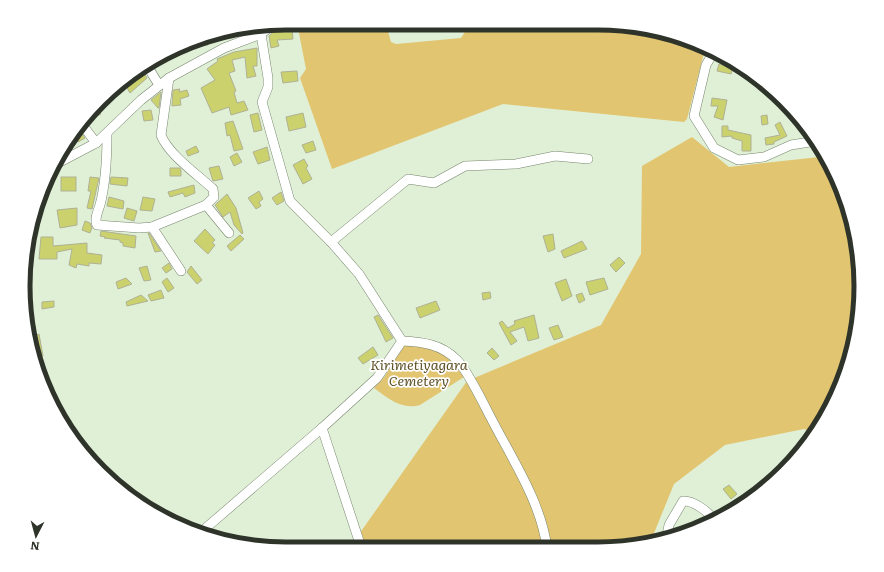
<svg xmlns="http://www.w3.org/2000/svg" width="884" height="572" font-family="Literata,serif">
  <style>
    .green { fill: #e2c570 }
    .building { fill: #cbd16c; stroke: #afb195 }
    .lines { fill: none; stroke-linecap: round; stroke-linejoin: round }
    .minor-casing { stroke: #77856e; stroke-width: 10 }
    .minor { stroke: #fff; stroke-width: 9 }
    .labels { text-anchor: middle; stroke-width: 3.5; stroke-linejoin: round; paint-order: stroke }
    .park-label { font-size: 14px; font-style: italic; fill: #605228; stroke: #fff }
    .rim { fill: none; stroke: #2e342a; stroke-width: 5 }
  </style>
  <rect width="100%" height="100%" fill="#e0f0d6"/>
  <g class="green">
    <path d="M320,23l66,1 5,18 5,2 65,-6 9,-14 163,1 75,23 -4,5 -17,66 -3,3 -181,-18 -171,65 -32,-91 6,-9 -8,-41z"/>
    <path d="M692,137l37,30 90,-10 5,-3c52,83 47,200 -9,279l-11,-4 -79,16 -51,39 -24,59 -35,5h-176l-29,-3 -19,2h-41l117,-166 134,-56 40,-71 1,-88z"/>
    <path d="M408,342l35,10 21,25 -44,28c-19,5 -32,-7 -46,-17l11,-12 18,-30z"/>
  </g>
  <g class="building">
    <path d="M292,28l1,11 -16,1 2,6 -8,2 -2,-12 4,-4z"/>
    <path d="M207,36l1,9 -12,1v-6z"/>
    <path d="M257,48v18h-4l3,10 -9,2 -2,-21 -13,3 3,11 -6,2 7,18 -2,1 3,11 7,-2 4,9 -17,5 -2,-8 -17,6 -11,-25 14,-8 -8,-11 11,-8 -1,-2 17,-7z"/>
    <path d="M719,64l14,4 -2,6 -14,-3z"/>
    <path d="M142,70l5,8 -17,15 -6,-10z"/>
    <path d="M297,71l1,10 -15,2 -2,-11z"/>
    <path d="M180,89l-1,3 8,-2 2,6 -9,3 1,6 -9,1 1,-16z"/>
    <path d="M161,92l-2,16h-1l-7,-8z"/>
    <path d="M712,98l15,2 -4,20 -9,-3 4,-11h-7z"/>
    <path d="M96,108l5,6 -9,5 -3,-4z"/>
    <path d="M151,110l2,10 -9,1 -2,-10z"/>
    <path d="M258,113l4,17 -8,2 -4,-17z"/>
    <path d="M303,113l3,14 -17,4 -3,-14z"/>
    <path d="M767,115l1,9 -6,1 -1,-9z"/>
    <path d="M233,121l10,28 -9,2 -4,-16 -3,1 -2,-13z"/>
    <path d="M780,122l7,14 -13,6v2l-8,1 -1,-7 15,-3 -5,-10z"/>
    <path d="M722,126h6v4l23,5v16h-9v-10l-10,-3v-2l-10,1z"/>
    <path d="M79,130l6,8 -7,4 -5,-8z"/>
    <path d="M313,141l3,9 -10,3 -4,-8z"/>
    <path d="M196,146l3,6 -11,4 -2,-5z"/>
    <path d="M267,147l3,13 -12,4 -5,-12z"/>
    <path d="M237,153l5,9 -8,4 -4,-9z"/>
    <path d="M304,159l4,7 -2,2 6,11 -9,5 -10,-19z"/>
    <path d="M219,166l4,13 -10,2 -4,-13z"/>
    <path d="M170,168h10l1,2v6h-11z"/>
    <rect x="61" y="177" width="15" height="14"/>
    <path d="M90,177l9,1 -7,31 -5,-1 4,-17h-3z"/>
    <path d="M111,177l17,1 -1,8 -17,-2z"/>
    <path d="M194,185l1,8 -10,4 -2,-4 -13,4 -2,-5z"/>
    <path d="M259,191l4,8 -4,3 2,4 -5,3 -8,-11z"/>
    <path d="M281,192l3,9 -7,4 -5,-7z"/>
    <path d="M227,194l9,14 7,25 -1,1 -8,-9 -4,-13 -7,5 -8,-12z"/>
    <path d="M109,197l15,4 -1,8 -16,-3z"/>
    <path d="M143,197l12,2 -3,12 -12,-1z"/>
    <path d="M77,208v17l-17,3 -3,-18z"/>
    <path d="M127,208l10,3 -3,10 -10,-3z"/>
    <path d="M85,221l5,2 2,5 -2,5 -8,-3z"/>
    <path d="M205,229l10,11 -3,3 3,2 -7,9 -14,-13z"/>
    <path d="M101,231l35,5 -1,12 -12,-2v-3l-3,-1v-2l-16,-2 1,-1 -5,-1z"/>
    <path d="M148,233h1l12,18 -6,1z"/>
    <path d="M553,234l2,15 -7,3 -5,-16z"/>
    <path d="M240,235l4,4 -13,12 -4,-5z"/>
    <path d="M41,237h12v9l34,-3v10l15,2 -1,9 -12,-1v3l-12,-2 -1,4 -7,-3 3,-16 -15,3v7h-18z"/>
    <path d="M582,241l5,8 -23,9 -3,-7z"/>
    <path d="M619,257l6,6 -9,9 -6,-7z"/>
    <path d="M169,263l3,6 -6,4 -4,-5z"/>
    <path d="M147,266l4,14 -7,1 -5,-13z"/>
    <path d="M191,266l11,14 -5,4 -10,-12z"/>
    <path d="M126,278l6,6 -14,5 -2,-7z"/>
    <path d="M167,278l7,10 -6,4 -6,-10z"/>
    <path d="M604,278l4,11 -18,6 -4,-13z"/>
    <path d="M566,279l6,17 -10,5 -7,-18z"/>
    <path d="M161,290l3,8 -13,3 -3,-6z"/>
    <path d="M490,292l1,6 -8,2 -1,-7z"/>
    <path d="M582,293l3,7 -6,3 -3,-8z"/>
    <path d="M141,295l7,6 -21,5 -1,-4z"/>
    <path d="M54,301v6l-12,2v-7z"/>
    <path d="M436,301l4,9 -20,8 -4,-10z"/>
    <path d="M378,315l15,23 -7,4 -12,-25z"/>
    <path d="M534,315l5,23 -11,3 -4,-14 -14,5 7,9 -6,4 -12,-22 3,-2 6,7 7,-4 -1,-3z"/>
    <path d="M33,318l3,17 3,-1 4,22 -9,2 -6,-39z"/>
    <path d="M558,325l5,12 -9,3 -5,-12z"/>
    <path d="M373,347l5,8 -15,9 -5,-6z"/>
    <path d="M492,348l7,8 -5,4 -7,-7z"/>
    <path d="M729,485l8,9 -6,5 -8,-10z"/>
    <path d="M674,531h15l-16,7z"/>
  </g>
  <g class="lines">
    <defs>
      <g id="minor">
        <path d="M271,25l18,-2"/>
        <path d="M715,50l-9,15 -12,51 20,32 24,12 26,-3 27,-12 25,-4"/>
        <path d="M146,64l13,21"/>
        <path d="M81,123l15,20"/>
        <path d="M107,134c0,23 -1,48 -7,71 -2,6 -6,14 -3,20l42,3 13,-1 54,-22 8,-8 -1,-8c-16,-15 -45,-35 -52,-54l8,-57"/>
        <path d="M58,163l38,-20 45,-43 28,-22 55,-30 37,-14 10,-8"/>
        <path d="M206,205l23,28"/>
        <path d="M152,227l29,44"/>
        <path d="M331,242l77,-63 26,4 31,-17 51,-2 39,-8 33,3"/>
        <path d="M402,341c21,1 39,3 55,19 11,11 26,43 34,58 21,41 50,84 56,130"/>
        <path d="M322,428l39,119"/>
        <path d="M200,533l122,-105 55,-50 25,-37 -43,-67 -28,-32 -41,-41 -28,-99 6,-15v-9l-7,-44"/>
        <path d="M666,540l3,-15 14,-24c9,-1 25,10 30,18l-2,4"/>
      </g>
    </defs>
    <use href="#minor" class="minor-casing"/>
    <use href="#minor" class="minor"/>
  </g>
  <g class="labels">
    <g class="park-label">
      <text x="419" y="370">Kirimetiyagara<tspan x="419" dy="16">Cemetery</tspan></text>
    </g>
  </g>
  <path d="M0 0H884V572H0ZM286 30H598A256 256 0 0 1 854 286V286A256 256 0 0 1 598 542H286A256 256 0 0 1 30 286V286A256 256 0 0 1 286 30Z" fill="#fff" fill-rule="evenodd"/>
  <path class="rim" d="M286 30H598A256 256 0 0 1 854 286V286A256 256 0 0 1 598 542H286A256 256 0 0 1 30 286V286A256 256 0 0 1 286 30Z"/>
  <g transform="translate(36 536) rotate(186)" stroke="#ffffff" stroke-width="3" paint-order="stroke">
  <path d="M0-3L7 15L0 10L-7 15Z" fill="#2e342a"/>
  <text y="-6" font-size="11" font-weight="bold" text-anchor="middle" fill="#2e342a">N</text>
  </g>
</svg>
